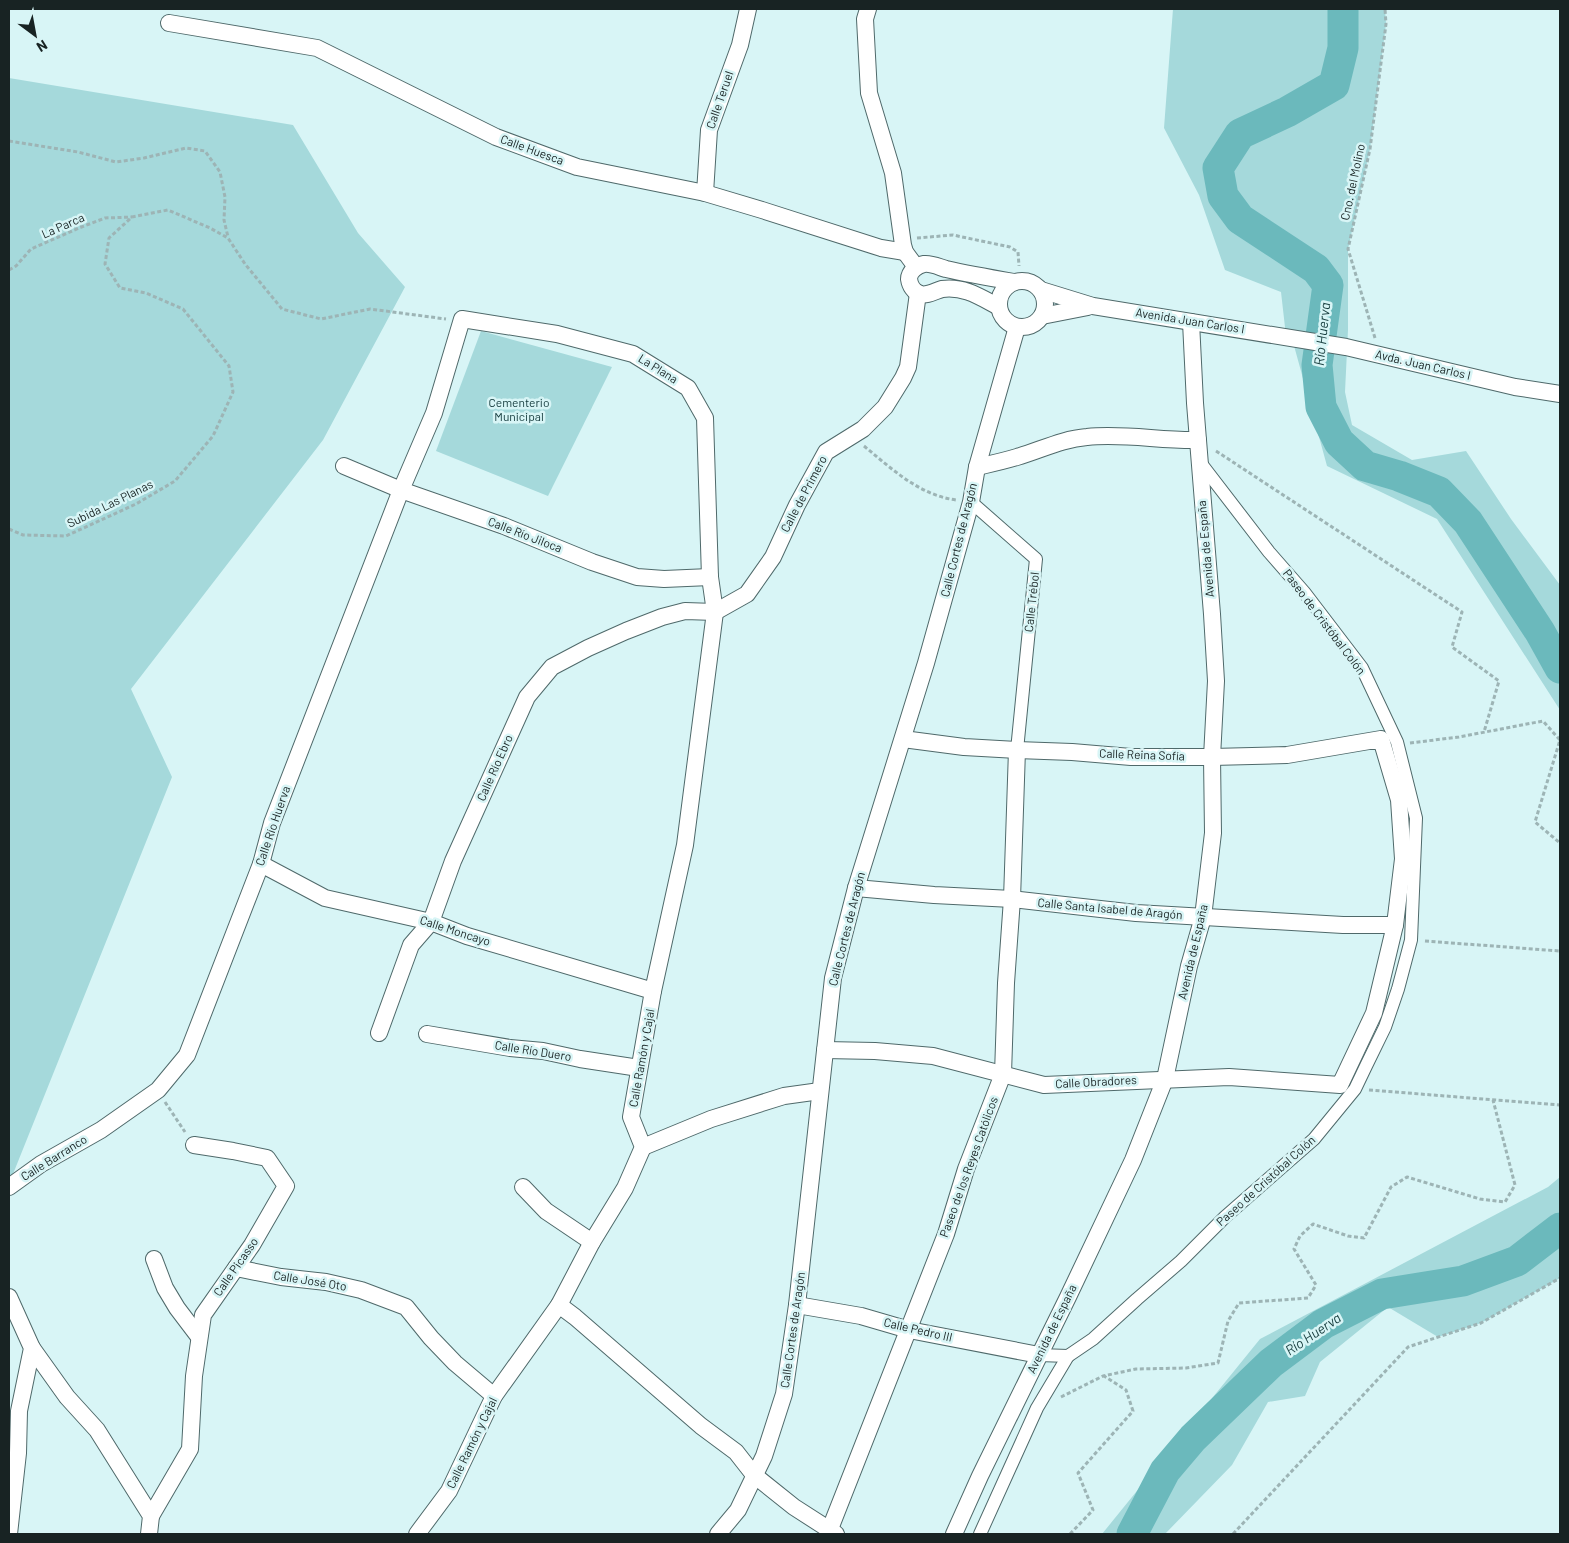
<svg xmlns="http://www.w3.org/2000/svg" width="1569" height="1543" font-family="Barlow,sans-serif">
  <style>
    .green { fill: #a5d9db }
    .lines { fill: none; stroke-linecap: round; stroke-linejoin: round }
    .river { stroke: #6bb9bc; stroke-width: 31 }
    .pedestrian-casing { stroke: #4f696a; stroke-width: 14 }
    .minor-casing { stroke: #4f696a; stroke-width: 18 }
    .path { stroke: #9db4b5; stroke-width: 3; stroke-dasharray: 4 2.5; stroke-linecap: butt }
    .pedestrian { stroke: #fff; stroke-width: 12 }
    .minor { stroke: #fff; stroke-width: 16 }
    .labels { text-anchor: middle; stroke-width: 5; stroke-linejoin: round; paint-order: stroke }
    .street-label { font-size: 12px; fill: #182323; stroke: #d8f5f6 }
    .park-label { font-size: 12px; fill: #113739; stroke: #d8f5f6 }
    .water-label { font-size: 14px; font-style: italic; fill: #173d3e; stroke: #d8f5f6 }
  </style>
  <rect width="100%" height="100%" fill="#d8f5f6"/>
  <g class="green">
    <path d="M1173,9h212l1,15 -16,125 -22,100v81l-3,62 7,33 60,35 54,-9 45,68 49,66v125l-123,-191 -110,-53 -34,-124 -7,-6 -5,-44 -56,-22 -26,-75 -35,-67z"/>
    <path d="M9,78l284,47 65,108 47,54 -82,153 -192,249 41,88 -163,407z"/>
    <path d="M481,331l131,36 -64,129 -112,-45z"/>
    <path d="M1560,1177v101l-79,45 -43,14 -50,-30 -68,55 -15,34 -37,6 -36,63 -67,69h-63l158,-195 288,-152z"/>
  </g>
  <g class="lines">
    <g class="river">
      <path d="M1343,9v39l-9,37 -47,27 -47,22 -22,34 5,28 17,23 76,50 12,16 -11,80 4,42 18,35 26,24 34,10 40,16 29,30 72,110 20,36"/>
      <path d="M1132,1534l33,-63 28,-33 78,-75 52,-39 59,-30 81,-13 54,-20 43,-33"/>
    </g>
    <defs>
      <g id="pedestrian">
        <path d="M971,502l65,57 -19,191"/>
        <path d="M1039,1355l29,1 25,-17 44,-40 44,-38 44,-44 89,-78 41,-50 11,-23 19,-39 13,-38 13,-49 5,-122 -19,-76 -35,-74 -58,-76 -35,-40 -70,-91"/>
        <path d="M980,1534l57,-126 31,-52"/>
      </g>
      <g id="minor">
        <path d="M868,9l-3,10 4,74 24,80 10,72 2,7 11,15"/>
        <path d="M169,23l148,25 179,89 81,30 128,26 57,17 119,38 24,4"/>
        <path d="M705,193l4,-63 31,-85 8,-36"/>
        <circle cx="1022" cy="304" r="23"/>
        <path d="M1041,290l52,16 253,41 169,40 45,7"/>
        <path d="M999,307c-19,-10 -35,-21 -57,-18 -7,2 -15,7 -22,5 -6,-2 -10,-8 -11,-15 0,-7 8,-14 15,-15 7,-1 15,3 22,5 22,5 45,9 68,13"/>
        <path d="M1042,316l46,-9"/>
        <path d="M344,466l57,24 103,36 88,36 45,15 27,2 46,-2"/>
        <path d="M977,467c13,-3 27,-6 40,-10 24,-7 45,-18 70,-20 37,-4 74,4 111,3"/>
        <path d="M715,612l32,-18 26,-37 24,-52 29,-53 37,-23 22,-22 18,-29 5,-11 10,-74"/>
        <path d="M261,864l64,34 106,24 36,14 186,55"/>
        <path d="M856,888l78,7 78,4 124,14 207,12h52"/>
        <path d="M379,1033l32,-88 20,-23 22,-61 74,-164 25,-30 36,-19 38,-17 36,-14 23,-6 30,1"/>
        <path d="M427,1034l83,14 33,3 37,8 59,9"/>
        <path d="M825,1050l50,1 58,5 111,29 185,-8 111,8 34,-72 21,-88 8,-66 -4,-59 -18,-61 -94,16 -75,2h-81l-59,-5 -55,-2 -53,-3 -61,-8"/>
        <path d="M643,1147l68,-28 73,-23 36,-5"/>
        <path d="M9,1187l32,-23 60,-34 57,-40 29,-35 74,-191 11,-41 129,-333 33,-77 28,-94 95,15 76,20 55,34 17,30 5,159 5,35 -30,233 -32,146 -22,126 12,30 -18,41 -33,54 -33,63 -65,91 -45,95 -32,43"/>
        <path d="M523,1187l23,24 46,31"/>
        <path d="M154,1259l11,29 12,20 22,29"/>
        <path d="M236,1268l45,9 45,5 35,8 45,17 25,31 24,25 39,33"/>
        <path d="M9,1297l23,51 -13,63 -1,42 -9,81"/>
        <path d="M559,1305l16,12 126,109 35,26 18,23 40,32 42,27"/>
        <path d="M797,1305l64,11 48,14 130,25"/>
        <path d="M32,1348l35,49 30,33 54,86 -2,18"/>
        <path d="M151,1516l39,-67 4,-73 9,-61 49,-70 34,-59 -19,-28 -34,-7 -39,-6"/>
        <path d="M718,1534l20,-24 26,-54 20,-62 13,-89 36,-327 23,-90 70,-225 45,-161 6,-35 40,-140"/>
        <path d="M828,1534l118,-300 20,-65 37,-95 3,-91 6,-84 5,-149"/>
        <path d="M954,1534l26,-58 88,-179 65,-137 32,-81 24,-113 14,-49 10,-84 -1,-76 4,-76 -4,-67 -17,-211 -4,-81"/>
      </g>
    </defs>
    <use href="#pedestrian" class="pedestrian-casing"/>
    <use href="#minor" class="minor-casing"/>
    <g class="path">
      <path d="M9,141l69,11 38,10 28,-4 42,-10 19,3 15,21 5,25 -1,23 4,17"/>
      <path d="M917,238l36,-3 57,12 8,5 1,14"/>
      <path d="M9,270l7,-4 15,-17 48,-21 26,-10 27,-1"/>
      <path d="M1375,338l-27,-89 22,-100 16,-125 -1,-15"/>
      <path d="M864,446c28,23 55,49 92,54"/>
      <path d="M1216,451l246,161 -10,35 47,34 -15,51"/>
      <path d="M9,529l14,6 43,1 70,-32 39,-23 38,-45 20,-44 -4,-26 -46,-57 -37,-16 -26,-5 -15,-24 4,-26 23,-21 36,-7 42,18 18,10 17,26 37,45 39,10 49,-10 76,10"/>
      <path d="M1410,743l49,-6 84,-16 17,19 -25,82 25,21"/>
      <path d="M1425,941l135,10"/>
      <path d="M1369,1090l191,15"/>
      <path d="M165,1102l20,30"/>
      <path d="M1061,1397l42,-21 33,-7 50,-1 32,-5 10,-42 11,-18 69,-5 8,-13 -22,-36 6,-13 13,-12 35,12 16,2 27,-51 16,-10 73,22 25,3 10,-17 -22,-85"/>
      <path d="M1070,1534l23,-24 -15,-37 55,-62 -7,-21 -22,-14"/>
      <path d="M1233,1534l175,-187 73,-24 79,-45"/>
    </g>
    <use href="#pedestrian" class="pedestrian"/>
    <use href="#minor" class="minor"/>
  </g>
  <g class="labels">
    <g class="street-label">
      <text transform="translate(720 100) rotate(-71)" y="4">Calle Teruel</text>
      <text transform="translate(532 150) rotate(20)" y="4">Calle Huesca</text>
      <text transform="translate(1353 182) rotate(-78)" y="4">Cno. del Molino</text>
      <text transform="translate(63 226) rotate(-24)" y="4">La Parca</text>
      <text transform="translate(1190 321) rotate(9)" y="4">Avenida Juan Carlos I</text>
      <text transform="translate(1423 365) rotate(13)" y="4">Avda. Juan Carlos I</text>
      <text transform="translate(658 369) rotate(32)" y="4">La Plana</text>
      <text transform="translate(804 494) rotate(-62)" y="4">Calle de Primero</text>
      <text transform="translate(110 504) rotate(-26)" y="4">Subida Las Planas</text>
      <text transform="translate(525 535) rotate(21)" y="4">Calle Río Jiloca</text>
      <text transform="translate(959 540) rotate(-76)" y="4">Calle Cortes de Aragón</text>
      <text transform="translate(1206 549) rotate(-95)" y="4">Avenida de España</text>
      <text transform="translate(1032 602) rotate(-84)" y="4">Calle Trébol</text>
      <text transform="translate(1324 622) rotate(53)" y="4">Paseo de Cristóbal Colón</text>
      <text transform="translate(1142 755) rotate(2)" y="4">Calle Reina Sofía</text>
      <text transform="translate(495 768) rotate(-66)" y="4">Calle Río Ebro</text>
      <text transform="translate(273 826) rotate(-71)" y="4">Calle Río Huerva</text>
      <text transform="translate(1110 909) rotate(5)" y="4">Calle Santa Isabel de Aragón</text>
      <text transform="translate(847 929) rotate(-76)" y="4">Calle Cortes de Aragón</text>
      <text transform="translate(455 931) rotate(18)" y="4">Calle Moncayo</text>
      <text transform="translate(1193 952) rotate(-77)" y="4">Avenida de España</text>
      <text transform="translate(533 1051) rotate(9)" y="4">Calle Río Duero</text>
      <text transform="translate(642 1058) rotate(-80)" y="4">Calle Ramón y Cajal</text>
      <text transform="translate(1096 1082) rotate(-3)" y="4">Calle Obradores</text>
      <text transform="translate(54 1158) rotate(-32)" y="4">Calle Barranco</text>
      <text transform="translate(969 1167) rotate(-70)" y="4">Paseo de los Reyes Católicos</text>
      <text transform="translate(1266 1181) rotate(-42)" y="4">Paseo de Cristóbal Colón</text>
      <text transform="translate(236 1267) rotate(-55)" y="4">Calle Picasso</text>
      <text transform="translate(310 1281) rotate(9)" y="4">Calle José Oto</text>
      <text transform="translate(1052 1329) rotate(-64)" y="4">Avenida de España</text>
      <text transform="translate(793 1330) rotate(-82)" y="4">Calle Cortes de Aragón</text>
      <text transform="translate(918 1330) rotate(13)" y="4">Calle Pedro III</text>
      <text transform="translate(472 1443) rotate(-64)" y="4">Calle Ramón y Cajal</text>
    </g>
    <g class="park-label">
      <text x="519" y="407">Cementerio<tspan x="519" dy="14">Municipal</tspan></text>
    </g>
    <g class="water-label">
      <text transform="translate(1322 334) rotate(-84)" y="5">Río Huerva</text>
      <text transform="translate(1313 1334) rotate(-34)" y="5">Río Huerva</text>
    </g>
  </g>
  <rect width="1569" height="1543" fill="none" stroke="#182323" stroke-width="20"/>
  <g transform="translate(35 35) rotate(148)" stroke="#d8f5f6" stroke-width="4" paint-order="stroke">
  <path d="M0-4L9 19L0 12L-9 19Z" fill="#182323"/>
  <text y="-8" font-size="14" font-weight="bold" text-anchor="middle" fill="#182323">N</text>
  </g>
</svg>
